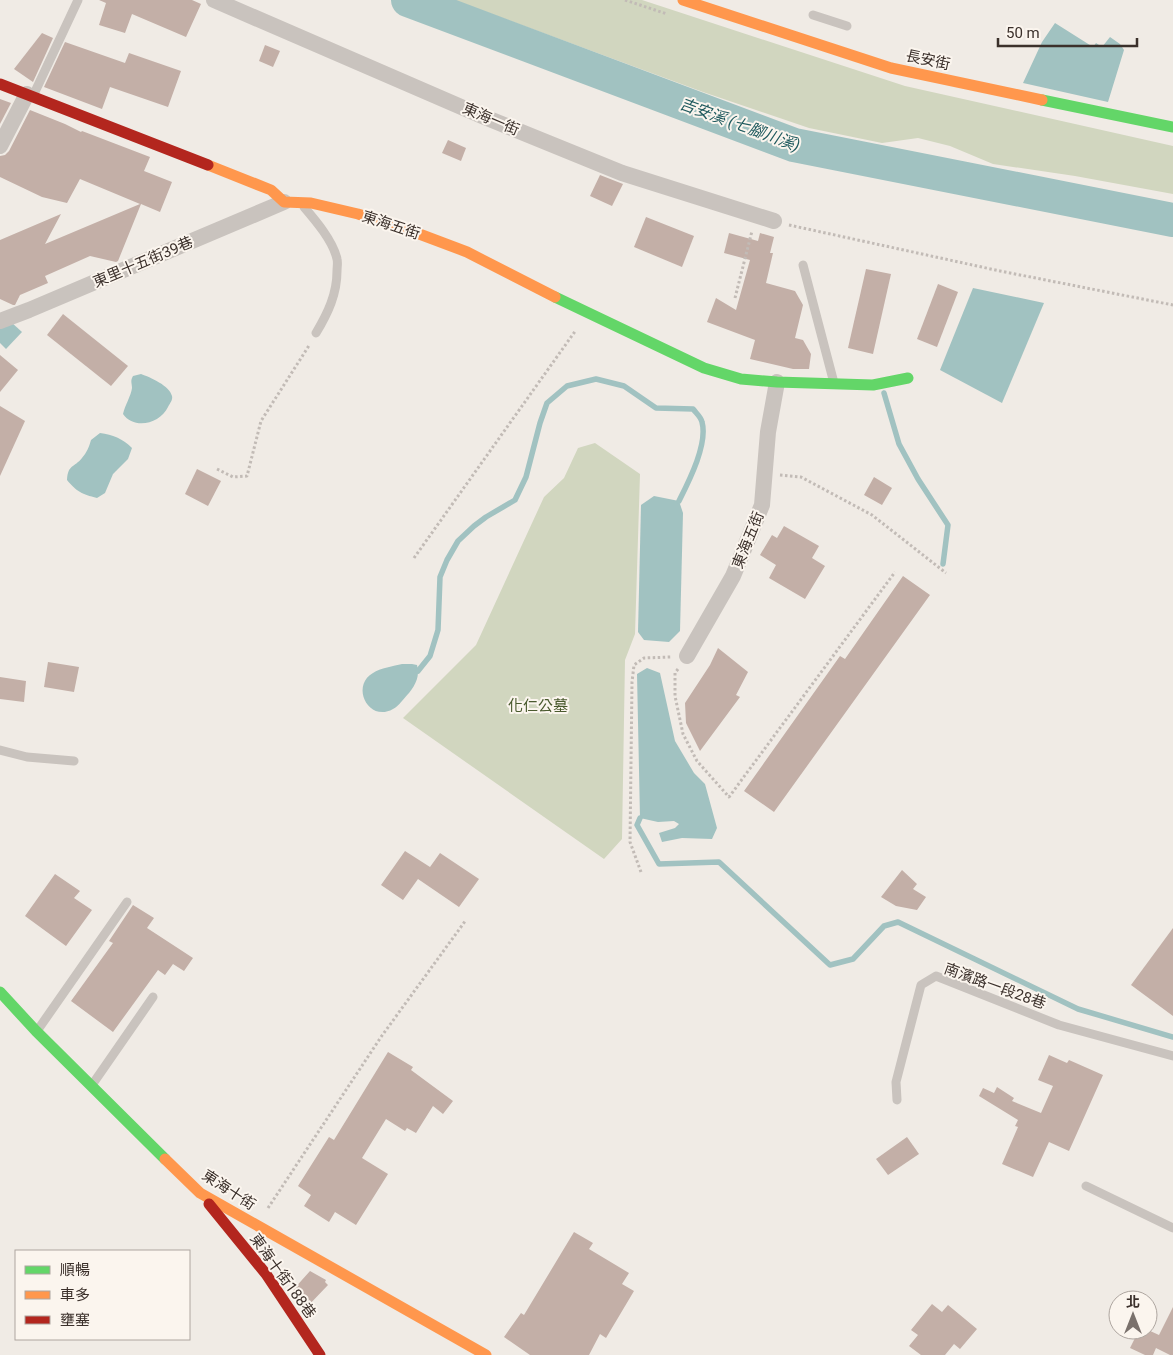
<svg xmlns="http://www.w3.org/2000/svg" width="1173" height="1355" font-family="Roboto,'Noto Sans TC',sans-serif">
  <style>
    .green { fill: #d1d6bf }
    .water { fill: #a1c2c1 }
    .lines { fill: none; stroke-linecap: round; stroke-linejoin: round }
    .stream { stroke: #a1c2c1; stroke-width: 5.5 }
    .river { stroke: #a1c2c1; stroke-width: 34 }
    .building { fill: #c3afa7 }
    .path { stroke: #c2bbb6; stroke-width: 3; stroke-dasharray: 2.5 2.5; stroke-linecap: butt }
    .lane { stroke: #c9c3be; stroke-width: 9 }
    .street { stroke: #c9c3be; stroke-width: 16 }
    .fast { stroke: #63d668; stroke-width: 11 }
    .slow { stroke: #ff974d; stroke-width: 11 }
    .jam { stroke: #b3261e; stroke-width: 11 }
    .labels { text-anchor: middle; stroke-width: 4; stroke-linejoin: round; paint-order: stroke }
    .street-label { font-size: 15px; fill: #3b302b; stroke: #fbf5ee }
    .park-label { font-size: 15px; fill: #4a5a2e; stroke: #fbf5ee }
    .water-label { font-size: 16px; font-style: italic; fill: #1f5a5e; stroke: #fbf5ee }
  </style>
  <rect width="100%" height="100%" fill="#f0ebe5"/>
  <g class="green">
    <path d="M454,0h188l263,86 268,60v48l-98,-18 -82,-12 -43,-18 -32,-8 -36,5 -73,-15 -106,-36z"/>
    <path d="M595,443l45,31 -5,160 -10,26 -3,179 -18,20 -201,-141 73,-73 68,-148 20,-19 14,-30z"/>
  </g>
  <g class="water">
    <path d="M1055,23l38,24 3,-4 6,4 8,-10 10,7 4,6 -16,52 -85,-19 19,-41z"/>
    <path d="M973,288l71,15 -42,100 -62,-33z"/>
    <path d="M11,322l11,10 -16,17 -6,-6v-16z"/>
    <path d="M141,374c9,3 29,12 31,22 1,4 -2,7 -4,11 -8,17 -34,23 -45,7 2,-9 8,-18 9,-26 0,-5 -2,-7 1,-12z"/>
    <path d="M100,433c13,2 22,5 32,15l-4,11 -15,15 -8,19 -8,5c-15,-4 -20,-6 -30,-18 1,-16 7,-12 15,-22 5,-6 7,-11 9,-18z"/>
    <path d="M654,496l25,5 4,12 -3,118 -11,11 -25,-2 -6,-8 3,-127z"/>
    <path d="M402,664h10l5,1c3,11 -1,19 -8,28 -5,5 -10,13 -16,16 -24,14 -43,-23 -20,-36 7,-5 21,-7 29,-9z"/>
    <path d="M647,668l13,5 15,68 19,32 11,11 12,44 -5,11 -30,-1 -20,4 -3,-9 16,-5 4,-4 -5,-3 -16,1 -18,-4 -3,-144z"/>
  </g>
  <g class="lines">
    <g class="stream">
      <path d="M884,393l15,51 19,35 30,46 -5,39"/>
      <path d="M418,671l12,-15 8,-26 2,-53 7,-17 11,-19 16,-15 12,-9 29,-17 11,-23 14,-54 7,-20 20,-17 29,-7 28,7 32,22 37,1c3,4 8,8 9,13 6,22 -13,59 -23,79"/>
      <path d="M640,818l-3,7 22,39 60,-2 111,103 23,-6 31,-33 14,-4 180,87 95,28"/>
    </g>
    <path class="river" d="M408,0l386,145 379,75"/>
  </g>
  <g class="building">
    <path d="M99,0h93l9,4 -15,33 -54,-23 -7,19 -26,-8 7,-22z"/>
    <path d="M42,33l11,5 -20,44 -19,-13z"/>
    <path d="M65,42l60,21 4,-10 52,18 -13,36 -58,-20 -8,22 -58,-22z"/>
    <path d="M265,45l15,6 -7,16 -14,-6z"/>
    <path d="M0,99l11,4 -11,21z"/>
    <path d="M30,110l35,14 16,8 1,-1 68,26 -6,14 28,11 -12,30 -19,-8 -23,57 -2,1 -26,-6 -45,20 3,7 -28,12 -5,10h-2l-13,-6v-59l61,-26 -16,30 95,-40 -60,-25 -13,24 -25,-6 -42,-20v-21l5,-1 4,-4z"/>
    <path d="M448,140l18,8 -5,13 -19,-8z"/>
    <path d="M600,175l23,9 -11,22 -22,-10z"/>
    <path d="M646,217l48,19 -12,31 -48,-20z"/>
    <path d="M729,233l29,8 2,-8 14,4 -4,16h3l-7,30 29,8 8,14 -8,33 8,2 8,14 -2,15h-16l-43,-10 5,-19 -48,-18 9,-24 20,12 14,-50 -26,-7z"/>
    <path d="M866,269l25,5 -18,80 -25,-6z"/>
    <path d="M938,284l20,8 -21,55 -20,-8z"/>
    <path d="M63,314l65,52 -17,20 -64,-51z"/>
    <path d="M0,355l18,15 -18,22z"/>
    <path d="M0,406l25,15 -25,55z"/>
    <path d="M197,469l24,12 -13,25 -23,-12z"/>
    <path d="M874,477l18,11 -10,17 -18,-10z"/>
    <path d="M784,526l35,20 -7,12 13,8 -20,33 -36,-21 7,-13 -16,-10 12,-20 5,3z"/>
    <path d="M903,576l27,19 -156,217 -30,-21 96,-135 5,3z"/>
    <path d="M718,648l30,24 -12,23 4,2 -40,54 -14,-28 -1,-20 25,-38z"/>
    <path d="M48,662l31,5 -5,25 -30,-5z"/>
    <path d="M0,677l26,4 -2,21 -24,-3z"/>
    <path d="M405,851l25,16 10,-14 39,26 -20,28 -41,-28 -15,21 -22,-15z"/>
    <path d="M902,870l15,14 -4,5 13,8 -9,13 -21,-4 -15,-9z"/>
    <path d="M55,874l25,17 -6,7 18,12 -26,36 -41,-30z"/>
    <path d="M133,905l21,13 -7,10 46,30 -9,13 -11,-7 -8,11 -7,-5 -45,62 -42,-31 42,-58 -4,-2z"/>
    <path d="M1173,928v88l-42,-31z"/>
    <path d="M388,1052l25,15 -2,3 42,31 -10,13 -10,-8 -17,27 -9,-5 -2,3 -19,-12 -24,39 26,16 -32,51 -21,-13 -6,10 -25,-16 7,-11 -13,-9 31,-49 5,3z"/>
    <path d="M1049,1055l18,8 2,-3 34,15 -34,76 -20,-9 -16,35 -31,-13 16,-37 -3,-1 3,-6 -39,-24 4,-8 11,5 3,-6 17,11 -2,3 29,12 12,-27 -15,-6z"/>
    <path d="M907,1137l12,17 -31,21 -12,-16z"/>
    <path d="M574,1232l19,11 -4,6 40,24 -7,11 12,7 -28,47 -6,-4 -11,21h-59l-26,-18 17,-24 3,2z"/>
    <path d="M310,1271l16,9 -1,2 3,3 -22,23 -13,-18z"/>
    <path d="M932,1304l10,8 6,-7 29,24 -17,20 -6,-5 -9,11h-24l-12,-9 9,-11 -7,-5z"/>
    <path d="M1173,1307v48h-3l-14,-7 -3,7h-8l-15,-7 9,-18h9l11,5z"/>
  </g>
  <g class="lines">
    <g class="path">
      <path d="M625,0l42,14"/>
      <path d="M789,225l211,46 173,34"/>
      <path d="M735,298l17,-67"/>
      <path d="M217,469l16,8 14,-1 14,-55 49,-77"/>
      <path d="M780,475l21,2 71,38 74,58"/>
      <path d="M414,558l162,-228"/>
      <path d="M678,669l-3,4v23l8,38 14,27 32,36 166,-225"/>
      <path d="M641,872l-11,-30 2,-160 2,-17 10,-7 27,-1"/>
      <path d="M268,1208l113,-171 85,-117"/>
    </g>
    <g class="lane">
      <path d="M813,15l34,11"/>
      <path d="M33,96l45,-96"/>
      <path d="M304,207c12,14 29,34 33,52 1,4 0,8 0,12 0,23 -9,42 -21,62"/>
      <path d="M803,265l31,118"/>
      <path d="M0,750l27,7 47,4"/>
      <path d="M37,1031l90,-129"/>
      <path d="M92,1085l61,-88"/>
      <path d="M897,1100l-1,-18 25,-97 15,-9 123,49 114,31"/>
      <path d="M1086,1186l87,42"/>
    </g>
    <g class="street">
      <path d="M214,0l268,116 140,57 152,48"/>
      <path d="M0,146l27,-52"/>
      <path d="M0,321l29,-11 255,-108"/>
      <path d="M687,656l46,-80 29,-71 6,-73 9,-50"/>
    </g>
    <g class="fast">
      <path d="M1042,100l131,27"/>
      <path d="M555,297l149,71 37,11 36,3 96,3 35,-7"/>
      <path d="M0,992l36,39 129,128"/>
    </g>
    <g class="slow">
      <path d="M683,0l208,68 151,32"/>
      <path d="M208,165l63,25 13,12 27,1 47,11 56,18 53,20 88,45"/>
      <path d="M165,1159l35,34 286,162"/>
    </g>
    <g class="jam">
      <path d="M0,84l208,81"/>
      <path d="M209,1204l57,70 54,81"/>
    </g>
  </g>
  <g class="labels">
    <g class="street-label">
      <text transform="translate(928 60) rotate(12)" y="5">長安街</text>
      <text transform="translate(491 119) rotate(23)" y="5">東海一街</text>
      <text transform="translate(391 225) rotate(18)" y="5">東海五街</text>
      <text transform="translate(143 262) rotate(-23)" y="5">東里十五街39巷</text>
      <text transform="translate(748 540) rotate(-68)" y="5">東海五街</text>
      <text transform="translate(995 986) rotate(20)" y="5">南濱路一段28巷</text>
      <text transform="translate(229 1190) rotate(33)" y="5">東海十街</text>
      <text transform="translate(283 1276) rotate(54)" y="5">東海十街188巷</text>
    </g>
    <g class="park-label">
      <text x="538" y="711">化仁公墓</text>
    </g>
    <g class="water-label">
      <text transform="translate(740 124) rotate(20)" y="6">吉安溪 (七腳川溪)</text>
    </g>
  </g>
  <rect x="15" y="1250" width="175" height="90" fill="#fbf5ee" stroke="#aea6a0"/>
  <rect x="25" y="1266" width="25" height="8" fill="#63d668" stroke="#aea6a0"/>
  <text x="60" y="1275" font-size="15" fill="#3b302b">順暢</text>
  <rect x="25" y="1291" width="25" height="8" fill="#ff974d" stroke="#aea6a0"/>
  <text x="60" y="1300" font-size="15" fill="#3b302b">車多</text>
  <rect x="25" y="1316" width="25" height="8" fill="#b3261e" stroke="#aea6a0"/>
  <text x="60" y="1325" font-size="15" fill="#3b302b">壅塞</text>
  <g transform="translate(1133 1315)"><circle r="24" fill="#fbf5ee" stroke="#aea6a0"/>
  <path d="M0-4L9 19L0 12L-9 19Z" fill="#7a716c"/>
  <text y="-8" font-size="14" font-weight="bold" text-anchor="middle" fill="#3b302b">北</text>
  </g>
  <path d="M998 38v8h139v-8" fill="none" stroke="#3b302b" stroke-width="2.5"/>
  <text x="1006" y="38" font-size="15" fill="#3b302b" stroke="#fbf5ee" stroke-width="4" paint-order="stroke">50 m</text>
</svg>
